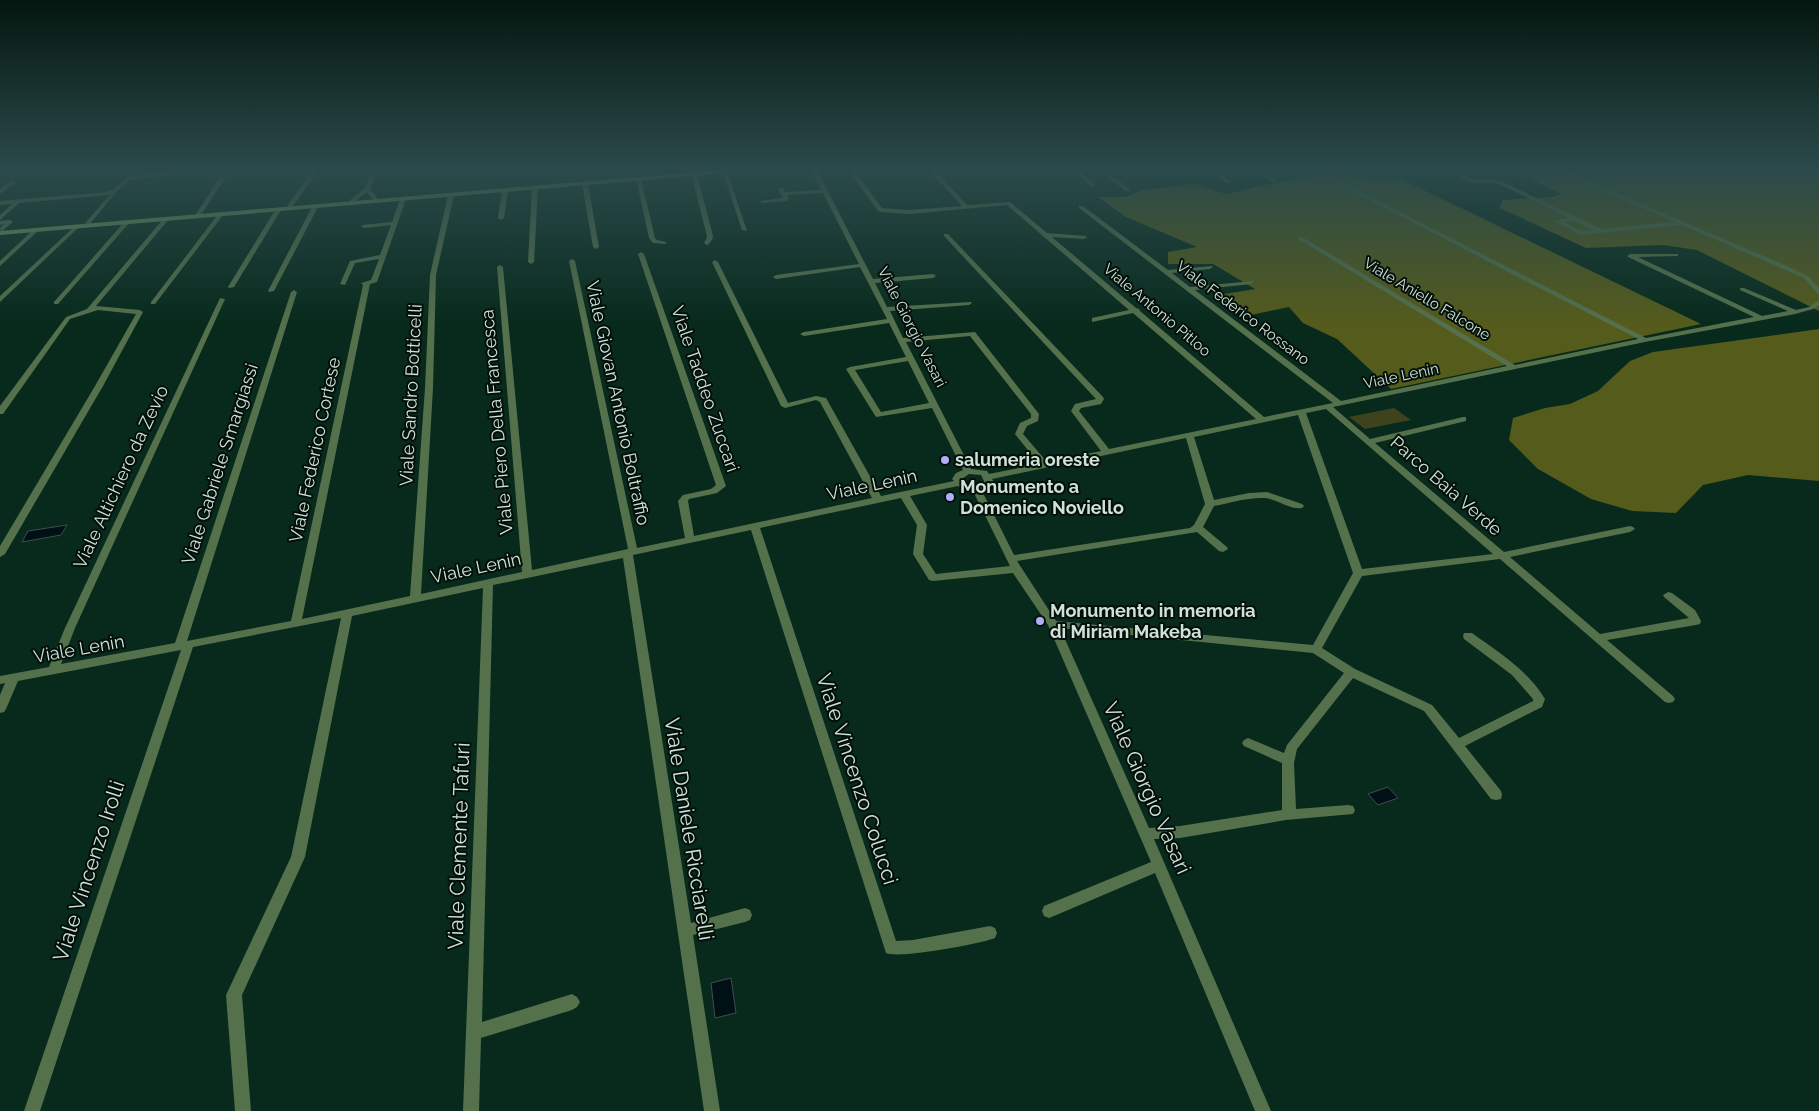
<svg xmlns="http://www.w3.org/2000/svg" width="1819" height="1111" font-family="Raleway,sans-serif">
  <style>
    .green { fill: #3f431d }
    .forest { fill: #555b1b }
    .water { fill: #001014; stroke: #3e4f4f }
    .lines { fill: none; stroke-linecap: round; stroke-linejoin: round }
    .minor { fill: #55714c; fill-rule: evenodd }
    .secondary { fill: #709e62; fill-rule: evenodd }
    .poi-dot { fill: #b0aefa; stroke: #030f09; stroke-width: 2 }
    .labels { text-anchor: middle; stroke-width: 4; stroke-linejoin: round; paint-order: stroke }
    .far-street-label { font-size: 15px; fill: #d0e2d8; stroke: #030f09 }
    .street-label { font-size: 18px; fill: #d0e2d8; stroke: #030f09 }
    .poi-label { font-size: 18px; font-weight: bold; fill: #d0e2d8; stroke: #030f09; text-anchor: start }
    .near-street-label { font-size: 21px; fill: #d0e2d8; stroke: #030f09 }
  </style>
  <rect width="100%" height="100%" fill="#072a1c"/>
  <path class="green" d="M1394,408l17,12 -46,9 -16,-12z"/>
  <g class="forest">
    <path d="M1521,170h298v141l-122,-61 -34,-5 -77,3 -86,-40 2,-8 51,-3 8,-3 -44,-23z"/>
    <path d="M1337,173l22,5 42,1 300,145 -310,65 -54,-50 -34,-16 -14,-16 -43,9 -34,-20 43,-7 -42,-25h-45v-12l29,-5 -71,-30 -28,-20h27l18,-7 51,-6 32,10 72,-16z"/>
    <path d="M1819,329v152l-71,-6 -45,10 -27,28 -44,-2 -41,-12 -53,-30 -29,-29 4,-22 32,-10 25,-4 28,-13 32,-30 23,-9z"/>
  </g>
  <g class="water">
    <path d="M67,525l-6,10 -39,7 6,-11z"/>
    <path d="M1388,787l10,11 -20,7 -10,-11z"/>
    <path d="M731,978l5,35 -21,5 -4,-35z"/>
  </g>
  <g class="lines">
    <g class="minor">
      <path d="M183,170l2,1v2l-55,7 -13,11 -27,33 -5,-1 25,-28 -91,8 -19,17v-5l12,-11 -12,1v-4l106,-9 6,-2 18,-14z"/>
      <path d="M313,170h6l-27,37h-4l-1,-1z"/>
      <path d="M378,170h17l-19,3 -6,16 8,10 -1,1h-4l-6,-8 -13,10h-4v-2l15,-12 7,-17z"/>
      <path d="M722,170l5,1 20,60 -5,-1z"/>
      <path d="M811,170h6l56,109 60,-5 3,2 -3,2 -58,5 12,24 84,-5 1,1 -3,2 -79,6 13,27 72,-6 64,82 -1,7 -11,5 -4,8 24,28 54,-11 -30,-40 4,-7 21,-5 -152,-163v-2h4l155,163 1,2 -3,5 -20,4 -2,3 30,38 147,-30 -123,-106 -41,9v-4l37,-8 -122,-105 -98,9 -29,-2 -2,-1 -30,-41h6l28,38 27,2 53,-4 -33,-36h6l32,35 43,-3 37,31 39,3 1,1 -3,2 -32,-2 84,71 3,1 1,2 124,106 69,-14 -254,-195v-2h4l85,64 44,-4 1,1 -3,2 -38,4 18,14 63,-6v2l-2,1 -56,6 146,111 166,-35 -209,-127v-2h4l213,128 123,-26 -302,-156 -1,-1 3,-2 308,158 108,-21 -126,-60 -1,-1 3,-2h48v2l-40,1 124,59 26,-5 -48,-21v-2h4l52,22 13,-3 10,-7v5l-6,4 -18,5 -150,28 -312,65 37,32 93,-22h3v4l-91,22 129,109 126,-26 3,1 2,2 -5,3 -120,25 90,77 89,-16 -25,-21 -1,-2 5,-3 4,1 23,17 6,11 -1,3 -4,1 -89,15 66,56 2,3 -2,3 -4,1 -4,-1 -165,-143 -138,17 -40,72 33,21 77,36 27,33 74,-37v-2l-21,-24 -48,-36 -1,-3 1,-3h8c26,19 56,37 73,66l-3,8 -77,39 36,45 1,4 -1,4 -5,1 -5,-1 -67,-88 -71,-33 -56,71 -3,14 2,46 52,-4 5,1 2,4 -2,4 -67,6 -106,18 -26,1 117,272h-16l-100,-238 -101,43 -5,2 -5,-2 -2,-5 2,-5 107,-44 -103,-237 -35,-52 -80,8 -4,-1 -16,-26 4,-29 -16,-27 -141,30 136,413 17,-1 77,-14 5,2 2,5 -2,5c-16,6 -95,21 -109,15l-135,-423 -118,25 58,368 54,-15 5,2 2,5 -2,5 -5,2 -52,13 27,176h-16l-81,-553 -130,27 -11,437 90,-28 5,3 3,5 -3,5 -5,3 -91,28 -2,73h-16l20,-523 -131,28 -47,241 -63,138 9,116h-16l-9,-116 65,-138 50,-239 -148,29 -153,464h-16l157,-461 -163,31 -12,28 -2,3 -4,1v-18l5,-12 -5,1v-8l49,-9 16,-39 155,-330 5,1 -150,329 -14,36 114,-21 116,-351 3,-2 3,2 -110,349 104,-20 72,-336 -2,-2 10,-3 8,-21 -24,4 -10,22 -5,-1 10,-23 30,-6 11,-30 -27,3 -3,-2 1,-1 30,-3 8,-23 3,-2 3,2 -29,83 -7,2 -68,335 108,-23 15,-208 5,-113 18,-80 3,-2 3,2 -18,80 -3,113 -12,206 101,-22 -25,-305 3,-2 3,2 29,303 96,-21 -59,-288 3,-2 3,2 62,287 48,-10 -7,-37 5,-6 28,-6 5,-4 -78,-231 3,-2 3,2 82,232 -9,7 -28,6 -1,2 6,35 178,-38 -52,-96 -4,-2 -31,8 -4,-2 -69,-144 3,-2 3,2 70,141 28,-7 10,2 55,98 73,-15 -2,-2 4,-6 7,-3 -31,-62 -56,9 -30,-48 4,-2 56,-10 -17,-34 -85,13 -4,-2 4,-2 83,-13 -27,-52 -84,12 -3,-2 3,-2 83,-11 -36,-71 -36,2 2,4 -3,2 -23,2 -3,-2 23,-3 -5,-9 3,-2 5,5 35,-2zM970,336l61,78v4l-11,5 -5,11 24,30 -50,10 -2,-3 -16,-2 -65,-127zM908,361l21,42 -48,9 -26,-42zM1326,409l167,145 -131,15 -56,-156zM1298,415l55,158 -40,72 -257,-24 -39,-60 180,-29 22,19 4,1 5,-3 -1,-2 -24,-20 11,-21c16,-3 34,-9 51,-8 12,1 25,12 37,10l2,-2 -2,-2 -35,-12 -18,1 -35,7 -20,-63zM1186,438l19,66 -11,21 -4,3 -176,27 -32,-64 12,-9 -2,-3zM969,474l12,1 3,6 -4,4h-12l-6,-6zM958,486l4,4 11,1 37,75 -74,8 -13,-20 4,-29 -17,-29zM1060,628l253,25 31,20 -57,72 -3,8 -36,-15 -4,2 -2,3 2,3 38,17v47l-102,16 -31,2z"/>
      <path d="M1073,170h6l16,14v2h-4z"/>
      <path d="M1098,170h6l27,20 -5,1z"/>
      <path d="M1208,170h7l17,12 -5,1z"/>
      <path d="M1254,170h7l17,11 -5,1z"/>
      <path d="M1555,170h7l223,95 23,11 11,12v6l-2,-1 -13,-15 -122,-53 -102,10 -25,-14 14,-3 -70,-34 -7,-2 -19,1 -22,-10c8,-3 15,5 23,6 11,2 17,-1 29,3l98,47 74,-7zM1575,221l18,9 -12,1 -17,-9z"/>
      <path d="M694,172l3,2 15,58 1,6 -4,6 -2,1 -3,-2 3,-5 -1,-6 -15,-58z"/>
      <path d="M220,177l5,1 -24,37h-4l-1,-1z"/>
      <path d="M636,178l5,1 14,59 2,2 9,2v2l-13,-1 -4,-5z"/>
      <path d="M11,181l5,1 -16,12v-5z"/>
      <path d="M585,182l3,2 11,63 -3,2 -3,-2 -11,-63z"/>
      <path d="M535,186l3,2 -4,74 -3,2 -3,-2 4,-74z"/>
      <path d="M505,189l3,2 -4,27 -3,2 -3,-2 4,-27z"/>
      <path d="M315,205l3,2 -44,84 -5,1 -1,-1 44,-84z"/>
      <path d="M278,208l3,2 -47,77 -5,1 -1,-1 47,-77z"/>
      <path d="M221,212l3,2 -1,1 -68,89h-4v-2l68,-89z"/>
      <path d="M164,218l5,1 -73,87 44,4 3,2 -40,74 -98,168 -5,3v-11l95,-160 41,-72 -38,-4 -28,9 -67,95h-3v-8l66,-89 21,-8z"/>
      <path d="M0,221l10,-1 3,2 -12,10 -1,-4 4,-4 -4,1z"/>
      <path d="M125,221l5,1 -72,82h-4v-2z"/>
      <path d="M76,225l3,2 -1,1 -78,74v-6z"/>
      <path d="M34,229l5,1 -39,36v-5z"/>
    </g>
    <path class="secondary" d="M721,170h21l-3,2 -739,63v-4z"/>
  </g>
  <linearGradient id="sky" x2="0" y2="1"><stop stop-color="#04170f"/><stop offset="0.52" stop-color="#2b4a4b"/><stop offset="1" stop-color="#2b4a4b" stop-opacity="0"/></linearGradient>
  <rect width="1819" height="326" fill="url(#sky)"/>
  <g class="poi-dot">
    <circle cx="945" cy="460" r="5"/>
    <circle cx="950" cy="497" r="5"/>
    <circle cx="1040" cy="621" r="5"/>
  </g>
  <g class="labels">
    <g class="far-street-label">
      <text transform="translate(1427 299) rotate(31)" y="5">Viale Aniello Falcone</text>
      <text transform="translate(1157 310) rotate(40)" y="5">Viale Antonio Pitloo</text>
      <text transform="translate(1243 313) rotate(37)" y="5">Viale Federico Rossano</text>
      <text transform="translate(912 327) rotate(63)" y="5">Viale Giorgio Vasari</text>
      <text transform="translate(1401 376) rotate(-12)" y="5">Viale Lenin</text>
    </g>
    <g class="street-label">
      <text transform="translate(705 389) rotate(71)" y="6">Viale Taddeo Zuccari</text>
      <text transform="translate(411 395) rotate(-87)" y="6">Viale Sandro Botticelli</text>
      <text transform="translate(618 403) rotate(78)" y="6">Viale Giovan Antonio Boltraffio</text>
      <text transform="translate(497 422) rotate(-95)" y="6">Viale Piero Della Francesca</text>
      <text transform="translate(315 450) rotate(-78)" y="6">Viale Federico Cortese</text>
      <text transform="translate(220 464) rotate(-72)" y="6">Viale Gabriele Smargiassi</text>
      <text transform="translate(121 477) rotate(-65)" y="6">Viale Altichiero da Zevio</text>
      <text transform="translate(872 485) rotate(-12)" y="6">Viale Lenin</text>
      <text transform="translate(1446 486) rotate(41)" y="6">Parco Baia Verde</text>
      <text transform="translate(476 568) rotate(-12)" y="6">Viale Lenin</text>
      <text transform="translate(79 649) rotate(-10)" y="6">Viale Lenin</text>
    </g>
    <g class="poi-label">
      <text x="955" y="466">salumeria oreste</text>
      <text x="960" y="493">Monumento a<tspan x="960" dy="21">Domenico Noviello</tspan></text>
      <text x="1050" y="617">Monumento in memoria<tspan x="1050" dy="21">di Miriam Makeba</tspan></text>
    </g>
    <g class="near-street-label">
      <text transform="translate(857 779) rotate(72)" y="7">Viale Vincenzo Colucci</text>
      <text transform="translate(1147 788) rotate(66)" y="7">Viale Giorgio Vasari</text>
      <text transform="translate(689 829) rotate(81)" y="7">Viale Daniele Ricciarelli</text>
      <text transform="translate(459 846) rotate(-88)" y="7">Viale Clemente Tafuri</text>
      <text transform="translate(89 871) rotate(-72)" y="7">Viale Vincenzo Irolli</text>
    </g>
  </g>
</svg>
